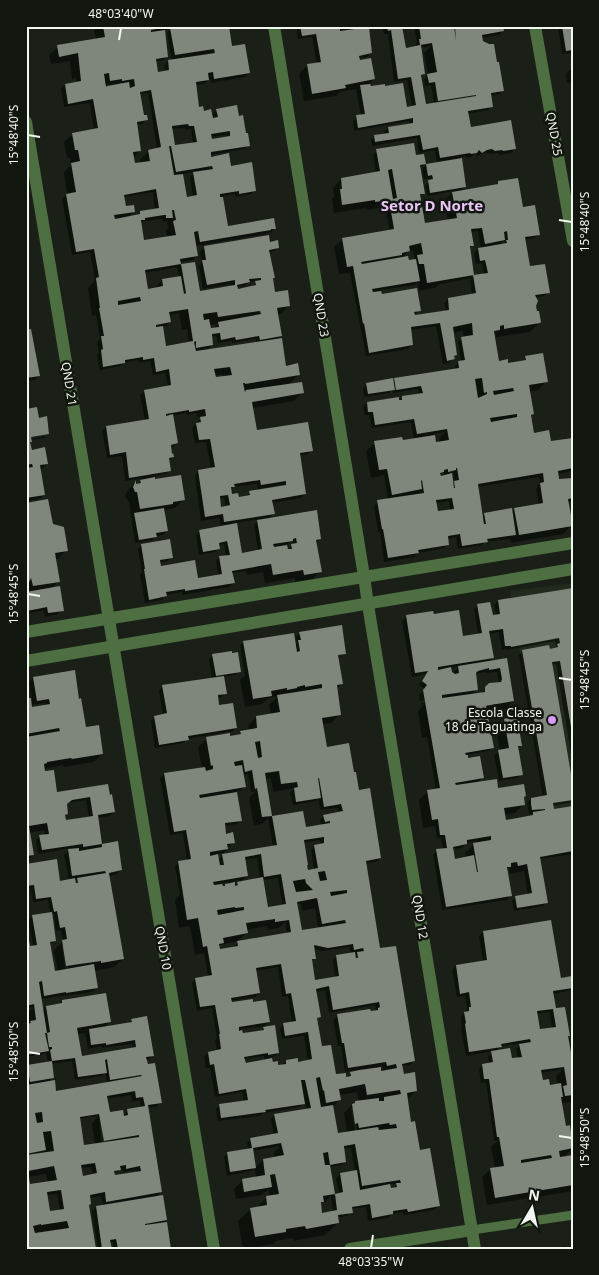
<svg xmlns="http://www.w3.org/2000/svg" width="599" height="1275" font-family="'Noto Sans',sans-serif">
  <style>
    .built { fill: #212a1d }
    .shadow { fill: #0007; fill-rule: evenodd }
    .building { fill: #7f867c; fill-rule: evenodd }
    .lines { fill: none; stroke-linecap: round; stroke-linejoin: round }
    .lane { stroke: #4e6f41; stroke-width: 9 }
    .street { stroke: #4e6f41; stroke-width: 12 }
    .ticks { fill: none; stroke: #f2f6f0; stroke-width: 2 }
    .poi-dot { fill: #dc99f4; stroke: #11160f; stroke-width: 2 }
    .labels { text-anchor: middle; stroke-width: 5; stroke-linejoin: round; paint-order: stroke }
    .street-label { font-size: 12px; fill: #f2f6f0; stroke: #11160f }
    .poi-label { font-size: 12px; fill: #f2f6f0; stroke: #11160f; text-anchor: end }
    .quarter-label { font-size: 15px; font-weight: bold; fill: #eac4f7; stroke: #11160f }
    .neatline { fill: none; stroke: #f2f6f0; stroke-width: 2 }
    .ticks-label { font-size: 12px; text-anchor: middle; fill: #f2f6f0 }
  </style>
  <rect width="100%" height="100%" fill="#1a2018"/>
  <path class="built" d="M573,583v266l-19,3 -44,-261z"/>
  <g class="shadow">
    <path d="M100,26h128l3,22 18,25 -4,4 -34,6 -1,-5 -6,6 -9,1 3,23 5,4 8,3 6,-5 21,7 10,28 -3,4 -35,6v3l20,9 25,23 -4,4 -15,3 -1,-3 -13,2 5,32h48l-4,4 -5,2 -71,12 2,10 -4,4 -14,2 1,3 14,-2 2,30 35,-6v-3l-28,5 -4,-23 3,-4 -2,-10 4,-4 64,-11 1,6 9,5 -4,3 -5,1 5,42 15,11 -8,9h-4l4,22 -4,4 8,27 14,7 -11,11 14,8 -8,8 -42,7 4,24 56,18 -4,4 -9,2 6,38 -4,4 -29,5 1,11 -5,5 52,20 -4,4 4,28 -8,9 -17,3v-5l-30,5 -2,-11 -16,3 -1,-4 -14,2 1,10 -4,4 -47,8v-3l-17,3 -3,5 -17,3 -5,-29 2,-1 -4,-24 4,-4 30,12 -4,4 -9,2 1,5 37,12 21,-4 -2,-15 4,-4 6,-1 -2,-12 -6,1 1,3 -4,4 -16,3 -3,-20 4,-4 21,-4 -2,-9 -18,3 -6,-46 4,-4 12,-2 -5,-27 -11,1 -3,-15 11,-12 -6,1 -1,-4 -10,2v-2l-14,3 5,27 -4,4 -3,1 3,9 -5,4 2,9 -4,4 -13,2 1,5 29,19 -8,8 -9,2 -2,2 3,19 -4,4 -7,1 -4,4 -17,3 -6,-41 -4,-6 3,-6 7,-7 1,3 8,-8 -19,3 -3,-25 -15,2 -5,-27 4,-4 39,-6 -5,-26 4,-4 24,-4 -3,-14 -12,2 -3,-14 -11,2v-3l-16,3 -3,3 -20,4 -3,-15 2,-2 -2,-11 3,-3 -4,-24 -4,1 -4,-28 7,-8 -5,-28 -18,3 -10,-56 5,-5 -3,-22 7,-7 -1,-7h-3l-3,-16 9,-8 21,-4 -4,-27 -26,4 -3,-18 4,-4 12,-2 -1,-5 -4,1 -2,-18 -19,3 -2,-9 9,-8 38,-7 -2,-9zM171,29l-4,4 5,28h-4l-4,4 1,7 -8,2 -2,-12 8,-2 4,-4 -4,-26zM110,84l-5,5 -1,-4zM148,93l9,56 -9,2 -8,9 1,4 -7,1 -1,-7 7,-7 -4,-26 6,-1 4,-4 -3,-3 -4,-23zM185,128v2l6,-1 2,14 -19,4 -3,-18zM226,135l1,3 -17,3v-4zM195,172l-5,5 3,20 -8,1 -3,-24zM153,192l2,18 -15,2 -3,4 -10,2 7,-7 -9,-3 -2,-11zM159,219h3l1,3 4,-1 1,7 -2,2 1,8 -24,4 -3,-19 2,-1zM177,267l2,11 -17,2 -8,9 -7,1 -3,-17zM258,281l-7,7 -14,2v-3l8,-1 3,-4zM179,313l3,17 5,-1 2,14 -24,4 -3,-20 4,-1 4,-4 -1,-7zM218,324l-3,3v2l-5,1 -1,-5zM216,336l2,7 14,-2v2l24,-4v4l-50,8 6,-6 -1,-8zM222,374l1,3 -8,2 -1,-3zM257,484l1,5 24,-4 1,2 -33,6 -4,3 -8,3 -7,-3 -1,-7 2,-2zM224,498l2,9 -6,1 -1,-9zM260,519l-6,6 4,26 -17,3 -6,-31zM292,541l1,4 -6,5 -1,-5 2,-1z"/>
    <path d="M296,26h78l-7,1 4,26 -4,4 -9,1 16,21 -5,5 1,4 36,20 6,-1 -5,-27 -13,2 -6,-48h-4l-2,-8h19l4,23 11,-2v-3l1,-1 -3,-17h47l42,5 -4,4 -18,3 22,52 -4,4 -9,2 2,10 -4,4 -21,4 3,14 45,21 -4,4 -12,2v-2l-8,1 -4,-1 -6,1 -3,2 -3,-2 -4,3 -4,1 -1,-2 -6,1 5,29 -6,6 36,-6 4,-4 23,26 17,26 -4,4 -11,2 5,27 19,26 -4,3 -9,2v8l5,16 -10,10 -34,5v-4l-3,3 4,24 10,5 14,-3 4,-4 21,24 -8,8 -9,2 4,22 -3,3 2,17 18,9 23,-4v32l-16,3 1,7 15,-2v22l-6,1 4,24 -8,8 -52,9 -1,-4 -25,3 -3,3 -24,4 -2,-12 -9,2 1,5 -4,4 -26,5 -4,4 -30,5 -4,-30h-2l-4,-26 4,-4 10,-2 -4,-25 -13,3 -5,-27 9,-8 27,-1 12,-2 -3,-18 -39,6 -3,-13h-4l-2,-8 4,-4 31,-1 4,-4 17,-3 -1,-6 -25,4 -1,-3 -3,3 -25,4 -1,-9 4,-4 25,-2 3,-3 60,-10v-3l4,-4 2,-1 -3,-19 4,-4h2l-1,-7 -11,2 4,22 -7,8 -6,1 -7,-38 -26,4 2,15 -4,4 -42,7 -16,-83 -11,1 -5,-27 9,-8 47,-8 -5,-27 -2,3 -16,3 -1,-2 -32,5 -2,-14 2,-2 -1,-9 8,-9 35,-5 -3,-19 4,-4 37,5 10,8 -4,4 3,25 -4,5 2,27 27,-4 -4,-20 10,-10 -27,5 -2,-10 4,-4 -1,-4 -4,1 -2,-10 4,-4 11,-2 -2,-13 -16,3 -2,-15 -45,8 -1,-6 4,-4 10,-1 -1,-3 4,-4 22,-3 -1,-4 -55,10 -1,-10 4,-4 4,-1 -5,-27 -16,3 -4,4 -32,5 -5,-27 8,-8 10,-2 -5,-27 -14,2zM431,46l-7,7 4,22 -4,4 1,7 6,-1 3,19 -9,1 -5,-27 4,-4 -4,-26zM478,231l3,18h-3l-4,4 2,11 6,-1 2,12 -13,2 2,-2 -4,-26 4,-4 -3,-13zM504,240l1,3 -7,3zM413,251l2,9 -7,1 -7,-2 7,-7zM472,278l-2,3 2,14 -24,4 -4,4 2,8 -34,6 7,-7 -38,-14 -1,-6 34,-5 3,-3 2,9 16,-3 5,-4zM445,432l-6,7v4l-4,1 -1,-10zM453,471l2,10 -3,3 -1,-10zM443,472l2,4 -7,2zM539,477l1,7 -4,4 3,17 -24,4 -4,4 -26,1 -3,3 -5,-30zM449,501l1,10 -13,2 -2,-10z"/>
    <path d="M559,26h14v27l-11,1 -4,-27z"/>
    <path d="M573,69v13l-6,1 -1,-9 4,-4z"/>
    <path d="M26,299l3,19 -3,3z"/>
    <path d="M26,332l13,44 -4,4 -9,1z"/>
    <path d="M26,410l4,29 16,-3 -2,2 -14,2 -1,3 2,8 16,13 -7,7 4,24 -4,4 -14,2z"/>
    <path d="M26,504l25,21 15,25 -8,9h-3l4,22 -8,8 11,21 -4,4 -13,3 -1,-7 -18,4z"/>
    <path d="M573,589v176l-17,-101 -5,1 22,135 -4,3 -17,3 1,4 20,-3v47l-34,5 8,43 -4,4 -29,5 -2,-10 4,-4 12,-2 -4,-24 -14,3 -1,-5 -3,1 5,26 -4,4 -65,10 -9,-56 4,-3 6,-1 -2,-12h-4l-2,-12 -12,2 -4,-28 8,-8 9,-2 -9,-53 -5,1 -4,-27 6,-7 -3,1v-2l18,-3 3,-3 -22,4 -1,-6 6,-6 -6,-4 7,-11 -14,3 -10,-56 4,-4 26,-5v4l30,21 16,-3 -4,-25 4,-4 14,12 4,-1 -2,-11 4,-4zM499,632l3,18 5,-1v1l48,-9 1,6 -2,2 -5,1 -26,1 -4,4 24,142 -12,2 -4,4 2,11 5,-1 -5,4 -24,4 -1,-6 11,-2 9,-9 -1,-6 -47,-14 6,-6 -15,-18 -1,-5 22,-4 4,-3 -7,-36 20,-3 8,-8 -7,-41 -18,3 5,-6 -4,-23zM460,666l-6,5 1,4 -4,-3 -1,-4zM485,672v1l12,-1 2,11 -9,2 -8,7v2l-11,1 6,-6 -2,-15zM477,841l-12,12 1,5 -12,2 -2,-11 10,-1 5,-5z"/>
    <path d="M300,633l37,21v3l6,-1 -2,1 -4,1 4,26 -5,5 4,25 -9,9 -9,1 4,24 32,43 22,67 -4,4 -11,1 14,87 35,111 -4,4 -9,1 2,10 13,15 -8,8 2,24 9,28 19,55 -4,4 -30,5 -1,-3 -11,2 -4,4 -20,3 -2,-14 -15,2v3l-4,4 -10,2 1,5 -13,12 -31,6 -1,-3 -17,3 -3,3 -30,5 -5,-28 13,-12 7,-1v-2l8,-8 4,-1 -2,-8 -6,6 -26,4 -2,-10 9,-9 13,-2 -1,-10 -4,3 -24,5 -3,-19 4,-4 20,-3 -1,-7 4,-4 23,-4 -3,-16 4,-4 32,-5 -2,-9 -6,6 -36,6 -3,3 -42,5 -2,-12 4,-4 24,-3 -2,-10 -27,5 -5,-29h-4l-2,-11 4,-4 9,-2 -2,-11 2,-2 -5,-30 -15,3 -5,-28 4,-4 12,-3 -4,-23 -9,2 -5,-29 -11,2 -4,-28 5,-5 -5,-29 4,-4 8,-1 -4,-28 -13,2 -10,-57 4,-4 38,-5 -4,-22 9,-9 21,-3v-3l-41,7 -4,4 -28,5 -4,-27 4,-4 8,-2 -4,-25 4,-4 49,-7 -3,-20 4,-4 26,16 -4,4 -12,2 3,16 -4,4 -5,1 1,8 18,22 -4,4h-4l1,6 8,-2 4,-4 8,-1 -1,-5 8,-9 15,-2 -2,-10 9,-9 -9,2 -7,6 -17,3 -5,-27 5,-4 -5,-30 4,-4 51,3 2,-2 -1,-6zM248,774l3,18 5,-1 -7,7 5,27 8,-1 6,-6 5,29 -50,8 -5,5 -1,-6 6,-1 4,-4v-2l2,-1 4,-4 -8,-7 -1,-9 13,-2 4,-4 -5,-29 5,-1 4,-4 -2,-11zM271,778l2,14 22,-4 -5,5 3,12 23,-4 2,-2 2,11 17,-2 2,5 -15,3 -4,4 1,5 -16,3 -3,-16 -31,5 -6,-38zM320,840v5l-5,1 -4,4 3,20 -10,2 -1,-29zM257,858l3,21 -20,3 7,-6 -3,-16zM278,878l4,27 -15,3 -5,-28zM241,880l-7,7 -1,-6zM228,882l-5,6 -2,-5zM296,904h5l1,7 13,-3 3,21 -17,3zM285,922l2,12 -49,8 -4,4v2l-15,2 -1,-3 2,-2 18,-4 8,-8v-3l21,-4v4l12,-2zM349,947l2,7 -14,2 -4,4 2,18 -21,3 -3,-20 3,-3 -1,-9 10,2zM278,967l4,30 6,-1 4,27 -8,1 -4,4 2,11 22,-3 4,25 -11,2 -11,-1 -4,3 -5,1 -5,-2 -1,-7h3l4,-4 -14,-25 -4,4 -18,3 -1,-6 24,-3 4,-4 -17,-19 -21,1 -1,-3 25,-4 4,-4 -3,-22zM325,990l4,23 46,-8 1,6 -6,1 -1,-2 -32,6 -4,4 5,26h3l4,26 9,-2 -9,9 -11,-5 -13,-26 -5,-28 4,-4 -4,-24zM264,1056v5l-19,3 -1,-5zM382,1065l1,7h-3l-1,-6zM357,1092l2,10 -7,3 -8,8 3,20 -11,2 -4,-28 7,-7v-5zM351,1108h3l3,22h-2zM280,1146l-6,7v5l-11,2 -8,8 -3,-17zM351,1148l4,24 -15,2 -4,4 3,16 -5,2 -5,-29 12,-2 4,-4 -2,-12zM398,1183l-5,6h-3l-1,-4zM331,1196l2,16 -12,2 -1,-10 2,-2h3z"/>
    <path d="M33,678l52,51 17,25 -8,8 -30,5 -1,-2 -19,4 10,25 53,-9 7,27 -4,4 -13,2 4,27 16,-2 4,27 -4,4 -9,2 15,83 -9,8 -20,4 3,17 -4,4 -53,7 2,12 4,-4 12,-2 4,-4 48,21 -7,6 24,-4 5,-4 20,36 -4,4h-2l14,43 -4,4 -8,1 13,84 -5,5 10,23 -4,4 8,25h-56l-1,-7h-4l1,7h-12l-6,-38 4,-4 7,-1 -2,-10 -12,2 -1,7 7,44h-69v-181l1,-1 21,-4 -2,-11 -3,2 -17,3v-32h2l-2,-11 7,-7 -7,1v-60l7,-2 -5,-26 4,-3 18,-3 -2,-14 -15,2 -3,-14 -4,1v-24l33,17 10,-2 -5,-25 7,-7 -33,6 -2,-14 4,-4 5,-1 -1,-5 -15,3 4,22 -4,4h-3v-148l1,-1h-1v-10l6,-1 -3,-17zM45,703l1,2 -17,3 2,-3zM86,800l3,18 -24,4 -1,-5 3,-3v-11zM54,914l2,17 5,-1 2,11 -9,9 4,22h-4l-5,-27 6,-4 -4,-26zM62,946h2l5,26 -3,1zM85,1033l3,16 14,-3v2l30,-4 1,5 -52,9 -4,-24zM72,1061l3,19 27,-4 3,-3 2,10 -52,9 -7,-10 5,-5 -2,-13zM131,1095l1,7 8,-2 1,8 -13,2 -5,5 -17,-1v-15zM98,1116l-6,7 3,22h-12l-4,-26zM99,1120h3l4,27h-3zM91,1167l2,8 -11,2 -1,-9zM122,1168l1,4 13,-2 1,2 -23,4 -1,-2zM46,1174l2,9 -19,3 -1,-9zM57,1194l3,17 -11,1 -2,-17z"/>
    <path d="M505,720l16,25 -4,4 4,26 -4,3 -18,3 -5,-26 6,-4 -4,-23z"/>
    <path d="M483,932l89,55 -4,4 -15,3 2,16 14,25 -2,2 6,30v32l-3,3 -10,1 4,23 9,22 -10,10 10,-2v35l-86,14 -5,-28 9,-8 4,-1 -4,-21 7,-7 -4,1 -8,-59 -5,1 -2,-14 4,-4 6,-1 -1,-7 5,-6 -27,5 -5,-27 1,-2 -1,-10 6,-7 -2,-14 -8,1 -5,-27 4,-4 27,-4 -4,-26zM549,1012l3,17 -13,2 -2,-17zM522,1043l-6,6 2,10 -7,1 -16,-8 6,-6zM563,1069l-7,7 2,9 -9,1 -7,-5 -1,-8z"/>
    <path d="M566,1246v3h-14z"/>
  </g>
  <g class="building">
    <path d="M103,26h64v1l-16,3v2l14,-2 3,27 -12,2 2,13 11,-2 -1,-10 47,-7 -1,-4 -39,6 -5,-27 13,-2h46l3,20 13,-2 5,29 -36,6 -1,-7 -5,1 1,7 -13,2 3,25 4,-1 1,5 7,-2 2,9 5,-1 -2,-8 21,-4 2,11 4,-1 3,18h2l2,13 -39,6v5l18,-4 2,13 21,-4 4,29 -17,3v-3l-19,3v3h3l5,29 46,-8 2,11h-5v1l-71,12 -2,-11 -4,1 4,24 -18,3 1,5 -36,6 3,19 15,-3 -1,-7 19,-3 3,18 2,-1 -5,-29 14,-2 5,29 35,-6v-5l-28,5 -5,-25h4l-2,-14 65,-11 1,7 8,-2 1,8 -10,2 6,28h-2l2,14 13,-2 2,16 -13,2 5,28 -22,4 -1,-4 -23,4 -1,-3 -14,3 -1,-7 -8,1 1,11 -17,3v-7l-2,1 2,9 86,-13 4,28 12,-3 2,12 -55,9v-1h-2l2,9 1,-2 56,-8 2,11 -52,9 5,28 51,-8 5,29 -13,2 6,41 -34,6 3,14 -51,8 -1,-8 -18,3 -7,-47 17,-3 -5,-28 -11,1 -3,-17 5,-1 -1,-5 6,-1 -1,-7 -16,3v-2l-23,4v2l7,-2 5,29 -7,2 1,9 1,-1 1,4 -5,1 2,13 -42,7 -3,-26 -16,3 -4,-29 43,-7 -5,-29 27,-5 -2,-16 -13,3 -2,-14 -11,2v-3l-18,3v3l-22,4 -2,-17 2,-1 -2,-13h3l-5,-28h1l-4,-30 3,-1 -5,-28 -18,3 -10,-58 10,-2 -5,-29 9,-2 -2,-11h-3l-3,-17 26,-5 -5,-29 -25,5 -3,-20 16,-3 -3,-28 -19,4 -2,-12 48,-8zM109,73l1,8 12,-2v2l12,-2 1,7 -5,2 -1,-6 -22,4 -1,1 -2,-13zM151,90l10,57 -13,3 2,11 -15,2 -2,-11 8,-1 -4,-29 11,-2 -1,-5h-3l-4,-23zM188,124l1,2h5l3,16 -22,3 -3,-19zM230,131v5l-18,3 -1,-5zM169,146h2l5,26 36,-6 1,3 -20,3 4,23 -10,2 -4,-23 -9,1zM156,189l3,19 -19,3v3l-25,5 -1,-4 21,-3 -1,-7 -8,1 -2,-11zM172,210h2l2,10 -3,1 3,14 -32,5 -3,-20h4v-2l19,-3h2v3h7zM261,278v2l-6,1 1,4 -18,4 -1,-4 13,-3 -1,-3zM140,297l1,4 -23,4v-4zM188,309l5,32 -27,5 -3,-20 -7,1v-2l15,-3 -2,-10zM260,311l1,3 -43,8 1,5 -8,1 -2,-9 -5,1 -1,-6 14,-2 1,5zM230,367l2,8 -16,2 -2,-8zM260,480l1,5 25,-4v4l-37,6 1,4 -11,2 -1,-4 -6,1 -1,-7h4l-1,-3zM228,495l2,10 -9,2 -1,-11z"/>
    <path d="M300,26h45l1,2 -6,1v2l29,-4 3,26 -13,3 1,4 11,-2 4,21 -30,6 1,3 -34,6 -5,-30 14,-2 -5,-28 -14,2z"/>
    <path d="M387,26h15l4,22 14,-3 -1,-6h2l-2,-13h35l2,15 -1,-15h48l1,5 -22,4 1,6 6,3h5l3,18h2l5,29 -13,2 2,14 -25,4 3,16 40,-7 5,29 -13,2 -1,-1 -7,1 -3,-2 -5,1 -5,3 -3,-3 -2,3 -6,1 -1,-1 -30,5 -2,-11 -15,3 -3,-15 -45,7 -1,-7 15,-2 -1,-6 25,-4v-5l-55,10 -2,-13 9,-1 -5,-29 10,-1 1,2 14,-2v2l18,-3 4,24 9,-2 -5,-28 -13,2 -7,-49 -3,1zM432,43l5,29 -10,2 2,9 6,-1 3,19 38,-6v1l-50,8 -5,-29 4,-1 -4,-29h-1z"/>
    <path d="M562,26h11v24l-7,1z"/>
    <path d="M414,143l2,12 8,-1 2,10 -6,1 5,29h-5l5,29 32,-5 -5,-26 46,-8v-3l20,-3 5,29 12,-2 5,30 -15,2 5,29 15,-2 5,29 -15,2 3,6 -2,5 1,5h2l2,11 -1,1 -36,6v-4l-4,1v4l-6,1 5,30 9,-2v4l18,-3 -1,-4 18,-3 5,29 -19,3 5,29 -3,1 3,18 15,-3 2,11 22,-3v30l-15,3 1,8 14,-1v20l-5,1 5,27 -54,9 -5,-27 29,-5 -3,-20 4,-1 -1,-9 -65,11 6,40h2l-2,-11 28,-5 4,27 -29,4 1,3 -26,4 -2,-12 -12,2 1,9 -31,5 1,3 -31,5 -5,-29h-1l-5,-29 47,-7 -2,-13 -1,1 1,8 -30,6 -5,-26 -8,1 -5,-29 28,-4 1,3 32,-5 1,7 13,-2 -2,-11 -30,5 -3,-15 -39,6 -2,-13h-5l-1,-10 32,-5v3h3v-4l21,-3 -2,-7 -25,4 -2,-12 65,-10 -1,-7 7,-1 -4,-23 12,-2 -1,-12 -19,4 4,28 -3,1 1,3 -8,2 -7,-38 -29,4 2,18 -44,8 -5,-30 -1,1 -10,-58 -6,1 -5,-29 52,-9 -5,-29 -14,2v-2l-33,5 -2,-16h2l-1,-11 39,-7 -4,-22zM392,169l5,29 -4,1 -5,-29zM482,228l3,16 20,-4 -1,-8 3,-1 1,9h-2l1,3 -29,5 2,13 5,-1 3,13 -15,2 3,18 -28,5 1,12 -34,5 -1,-3 7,-1 -4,-23 -35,6 -1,-3 -8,1 -1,-3 48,-8 -4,-22 -7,1 -1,-4 -46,8 -1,-2 41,-7v-2l8,-2 -1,-5 12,-3 2,11 -6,1 2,9h5l3,19 47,-8 -4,-29h4l-3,-17zM482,378l2,15 3,-1v2l-9,4 -3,-19zM513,388l1,3 -20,4 -1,-4zM517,414v3l-26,5 -1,-4zM456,468h1l2,12 -5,1 1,7h-1l-2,-15 -11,3 -1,-3 4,-1v-2l4,-1v3l8,-2zM452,498l2,11 -16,2 -2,-11z"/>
    <path d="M462,158l4,29 -36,6 -2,-13 5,-1 -1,-4 -4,1 -2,-12z"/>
    <path d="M31,329l9,47 -14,2v-48z"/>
    <path d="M393,378l2,12 -27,4 -2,-11z"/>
    <path d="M37,407l2,11 8,-2 2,18 -18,3 1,5h-2l2,8 13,-3 3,17 -8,1 5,30 -19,3v-30l7,-1 -1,-3 -6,1v-56z"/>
    <path d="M181,475l4,25 -12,2v2l-33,5 -3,-17h-2l-2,-5 3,-7v4l5,-1 -1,-3 15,-3v2z"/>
    <path d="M48,499l5,25 11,3 4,24 -13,2 5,29 -27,4 -2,-8 -2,4 -3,1v-80z"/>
    <path d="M164,508l4,23 -12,2 1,4 -18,3 -5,-27z"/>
    <path d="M317,510l4,29 -5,1 6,32 -18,3 -1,-5 -30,5 -2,-11 -39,7 3,12 -50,8v-2l-19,3 1,4 -18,4 -5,-31h1l-4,-25 29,-5 3,19 -13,2 1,6 34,-6 3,18 24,-4 -3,-18 11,-1 -3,-14 -8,2 1,6 -17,3 -4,-22 38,-7 5,30 20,-4 -5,-29zM296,538l1,5 -6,1 1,5h-4l-1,-4 -13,2 -1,-3 20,-3v-2z"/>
    <path d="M60,586l4,25 -16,2 -1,-6 -20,4 -1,-19z"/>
    <path d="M573,588v144l-1,1 -12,-72 -8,1 20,118h1v20l-20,3 1,6 19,-3v45l-33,6 8,46 -31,5 -2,-12 17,-3 -5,-29 -9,2 -1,-4 -6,1v4h-4l5,29 -66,11 -10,-58 11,-1 -2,-13h-5l-2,-16 -6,1 -5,-30 13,-2 -17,-98 4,-5 -5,-4 6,-10 -13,2 -9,-58 27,-4 1,3 25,-4 4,26 19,-3 -5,-29 13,-2 3,13 7,-1 -2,-14zM503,629l2,17h6v1l48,-9 1,5 -3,1 1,3 -8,2 -1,-4 -27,5 25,145 -16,3v6l1,6 13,-1v1l-12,2v3l-27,5 -2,-12 21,-3 -1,-8 2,-1 -2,-12 -26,4 -1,-9 -41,6 -1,-2 29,-5 -4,-22 -12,2v-3h-2l-1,-2 29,-5 -8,-42 -7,1 35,-6 -7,-43 -49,8 1,7 -4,1 -3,-2 -1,-5 -13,3v-3l56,-9 -5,-27zM489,668v2l11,-2 2,11 -1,3 -12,1 -4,4v5l-43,6v-3l36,-5 -2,-17 2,-2zM491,836v4l-18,3 5,29h-1l-3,-17 -19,4 -2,-12 14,-3v-4z"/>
    <path d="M342,625l4,29 -8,1 5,29 -6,1 4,30 -19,3 5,29 22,-4 5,29h2l3,18 11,-2 11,70 -15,3 14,87 16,-2 19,115 -13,3 2,10 11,-2 2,19 -10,2 4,29 4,-1 5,29 10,-2 10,58 -32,6 -1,-3 -14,2v3l-21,4 -2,-14 -18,3 1,6 -15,2 1,8 -33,6 -1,-3 -19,3v3l-31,5 -5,-29 17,-3 -1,-9 13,-2 -4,-20 -5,1 2,12 -28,5 -2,-13 23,-4 -2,-16 21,-4 -3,-12 -28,5 3,20 -26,4 -3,-20 25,-4 -2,-10 28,-5 -4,-19 37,-6 -6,-28h-4l4,24 -40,6 1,2 -45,6 -2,-14 29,-4 -2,-11 -27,5 -5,-30 -4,1 -2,-13 13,-3 -2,-15h1l-5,-29 -15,2 -5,-29 17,-3 -5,-29 -4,1 -5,-29 -11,2 -9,-59 13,-2 -5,-29 -12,2 -10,-59 41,-6 1,4 7,-2v-4l-2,1 -5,-29 24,-4v3l11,-2 -1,-3 17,-3 -1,-12 24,-4 -3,-17 45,-7v-4l-17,3v-2l-8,2v1l-10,2v-2l-16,3 1,5 -19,3 -10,-58 51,-8 3,19 3,-1 -2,-11h3l-2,-8zM260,741l2,16 -4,1 -3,-16zM243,760l2,12 7,-2 3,19 2,-1 5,29 10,-1 -7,-43 14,-2 2,13 16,-2 1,5 -4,1 2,14 25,-4 -3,-20h1l5,29 17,-3 2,7 -20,4 2,7 5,-1v2l-24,4 -3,-16 -31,5 5,29 -55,9 2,11h-4l-2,-11 -8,2v-4l18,-3 -1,-5 8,-1 -2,-11 -7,2 -1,-11 17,-2 -5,-29 -37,6 -1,-3 47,-8 -4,-22 -7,1 -1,-4zM324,837v6l-10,2 4,23 -10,2 -1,-5h1l-4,-25zM261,854l3,23 17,-3 5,30 -18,3 -5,-30 -26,5 1,3 -3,1v-4l-10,2v2h-2l-1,-2 -8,1 -1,-3 35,-6 -3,-19zM325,871l2,9 -7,1 -2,-9zM305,879l1,4 7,7 -17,2 -3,-11zM347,890v3l-16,3 -1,-4zM317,898l5,26 23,-4 1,3 -44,7 -5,-28zM235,907v1l9,-1v3l-26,5 -1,-5zM275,919v3l14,-2 2,12 -54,9 1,5 -18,3 -1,-5 5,-1 -1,-5 25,-5 -2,-10zM353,944l1,6 9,-2 1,3 -7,1 1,6h-2l-1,-6 -19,3 3,21 -24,4 -3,-21h4l-2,-14 14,3zM281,964l5,30 5,-1 5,28 -13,2 2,13 23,-4 4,27 -14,3v-4l-12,2v4l-8,1v-4l-5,1 -1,-4 -26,5 -2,-6 24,-4v2l11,-2 -4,-28 -12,2 1,3 -21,3 -1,-3 -3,1v-4l31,-5 -4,-22 -13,2v-3l-21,3 -1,-4 29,-5 -4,-25zM329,986l4,24 46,-8 1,5 -2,1v2l-7,1 -1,-2 -33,5 5,29h2l4,25 38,-6 1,4 9,-2 1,4 -16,3v-4l-22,3 -9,2 1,4 -5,1v-4l-10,1 -5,-29 -9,1 -5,-28 4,-1 -5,-28zM320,1077l3,14 1,-1 2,13 15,-3 -2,-11 26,-5 2,11 33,-5 1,4 -17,3v4h-5v-3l-24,3v2l-3,1 3,20 3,-1 1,5 30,-5 1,2 6,-1 1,4 -18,2 -1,-3 -40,6 -5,-28 -12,2 -5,-29zM355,1144l7,42 38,-6 1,3h-5l1,4 -6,1 -1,-4 -30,6 -3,-20 -17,3 3,19 -8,2 -5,-29h-5l-2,-12 5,-1 2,13 16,-3 -2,-16zM335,1194l2,16 -15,3 -1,-11h3l-1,-6z"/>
    <path d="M232,651v2l6,-1 3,20 -25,4 -4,-22z"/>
    <path d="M75,670l4,29 2,-1 5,29 13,-2 4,29 -31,5 -1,-1 -24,4v1l-3,1 1,7 9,-1 3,22 51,-8 2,11 2,-1 3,18 -17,3 4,29 16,-3 4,29 -13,3 15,86 -23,4v-2l-35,5 -4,-26 5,-1 -2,-12 -5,1 -3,-17 -3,1 -3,-15 -15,2 -2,-14 -8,1v-22l31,-5 3,22 15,-3 1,5h2l-1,-5 29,-5 -1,-2 -33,5 -4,-27 11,-1v3l23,-4v-3l-19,3v-3l-41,6 -3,-15 10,-1 -2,-11 -18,3 5,29 -8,1v-119l34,-6 -1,-3 -33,6v-23h3l-1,-4 -2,1v-10h5l1,9 18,-3 -1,-5 -12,2 -4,-24zM90,797l3,19 -27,4 -1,-5 3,-1 -1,-10 5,-4z"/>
    <path d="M224,676l3,18 -9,1 1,10 14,-2 4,25 -49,8 1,4 -30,5 -5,-29 13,-3 -5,-28z"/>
    <path d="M517,716l5,30h-4l5,29 -20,3 -5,-28 11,-2 -5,-29z"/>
    <path d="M52,912l4,29 -6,1 5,29 39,-7 4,24 -32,5v-1l-22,4 -2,-15 -3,1 8,51 3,-1 -4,-26 16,-3v-3l44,-7 5,29 -34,6 5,28 54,-9 -1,-7 -29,5v-2l-15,2 -2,-16 43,-7 -1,-3 16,-3 7,40 -8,1 2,7 7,-1 7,40 -14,2 14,87 -56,10 -1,-10 -15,3 1,9 -2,1 7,44h-70v-94l28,-4 -3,-20 -8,1 3,18 -20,4v-69l29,-5 1,11 86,-15 -1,-1 -31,5 -3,-21 -2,1 2,13 -29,4 -3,-19 -23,3 -2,-11 2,-1v-2h-3l-2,-14h-2l4,18 -23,4v-31l5,-1 -1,-2 6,-1 -2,-16 -8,2v-71h2l2,11 7,-1 -5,-30zM135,1091l1,7 7,-1 2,9 -18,3 1,6 -4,1 -1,-6 -13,2 -3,-16zM42,1112l1,10 -6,1 -2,-10zM99,1114l5,27 35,-6v2l-55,8 -4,-28zM95,1163l2,10 -14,3 -2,-11zM126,1165v4l14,-3 1,5 -26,4 -1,-4 7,-1 -1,-4zM54,1166l3,14 -27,4 -2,-13zM61,1190l3,19 -14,2 -3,-19zM67,1221l2,7 -34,5 -2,-7 8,-2v1z"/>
    <path d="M551,920l10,58 11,-2 1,6v6l-20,3 3,17 9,-1 5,29h-2l5,28v31l-8,1 -2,-10 4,-1 -3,-18 -23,3 2,10 6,-1 1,6 11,-2 2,14h-2l5,29 4,-1 3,23 -14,3 1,6 13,-2v30l-78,13 -5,-30 14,-2 -5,-29h-2l-8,-58h-5l-2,-15 11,-2 -2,-11 19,-3 2,10 10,-1 -3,-13 12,-2 -1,-3 -29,5 1,3 -33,5 -4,-28 1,-1 -2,-11 5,-1v-4h2l-2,-15 -9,2 -4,-29 31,-5 -4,-29zM553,1009l3,18 -16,2 -3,-18zM551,1155l1,3 -31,5v-3z"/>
    <path d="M52,1061l2,17 -24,4 -3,-17z"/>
    <path d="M163,1195l4,25 -22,4v1l22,-3 4,27h-53l-2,-10 -6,1 2,9h-10l-6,-43z"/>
  </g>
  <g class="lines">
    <path class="lane" d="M472,1230l101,-15"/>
    <g class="street">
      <path d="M274,26l90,550 4,29 107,644"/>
      <path d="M535,26l38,215"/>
      <path d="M26,122l188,1127"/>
      <path d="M26,632l547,-89"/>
      <path d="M26,661l547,-92"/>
      <path d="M350,1249l122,-19"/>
    </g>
  </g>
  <path class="ticks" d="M119,40l2,-12M28,135l12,2M559,220l13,2M28,594l12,2M559,678l13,2M28,1052l12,2M559,1136l13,2M371,1248l2,-13"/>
  <circle class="poi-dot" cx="552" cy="720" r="5"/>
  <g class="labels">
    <g class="street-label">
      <text transform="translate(554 134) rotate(80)" y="4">QND 25</text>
      <text transform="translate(321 315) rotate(81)" y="4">QND 23</text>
      <text transform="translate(69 384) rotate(81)" y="4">QND 21</text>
      <text transform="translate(420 917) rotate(81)" y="4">QND 12</text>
      <text transform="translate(163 948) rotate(80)" y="4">QND 10</text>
    </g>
    <g class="poi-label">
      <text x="542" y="717">Escola Classe<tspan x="542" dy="14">18 de Taguatinga</tspan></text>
    </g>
    <g class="quarter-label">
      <text x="432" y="211">Setor D Norte</text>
    </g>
  </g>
  <rect width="599" height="1275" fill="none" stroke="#11160f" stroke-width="55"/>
  <g transform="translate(532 1208) rotate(9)" stroke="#11160f" stroke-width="4" paint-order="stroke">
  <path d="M0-4L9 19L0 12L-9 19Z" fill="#f2f6f0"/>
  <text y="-8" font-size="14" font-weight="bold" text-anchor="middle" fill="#f2f6f0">N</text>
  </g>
  <rect x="28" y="28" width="544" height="1220" class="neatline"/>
  <g class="ticks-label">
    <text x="121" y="18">48°03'40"W</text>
    <text transform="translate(14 135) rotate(-90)" y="4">15°48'40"S</text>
    <text transform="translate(585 222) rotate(-90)" y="4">15°48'40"S</text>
    <text transform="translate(14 594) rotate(-90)" y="4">15°48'45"S</text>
    <text transform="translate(585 680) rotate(-90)" y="4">15°48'45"S</text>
    <text transform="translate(14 1052) rotate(-90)" y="4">15°48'50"S</text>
    <text transform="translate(585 1138) rotate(-90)" y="4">15°48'50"S</text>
    <text x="371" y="1266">48°03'35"W</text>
  </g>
</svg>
